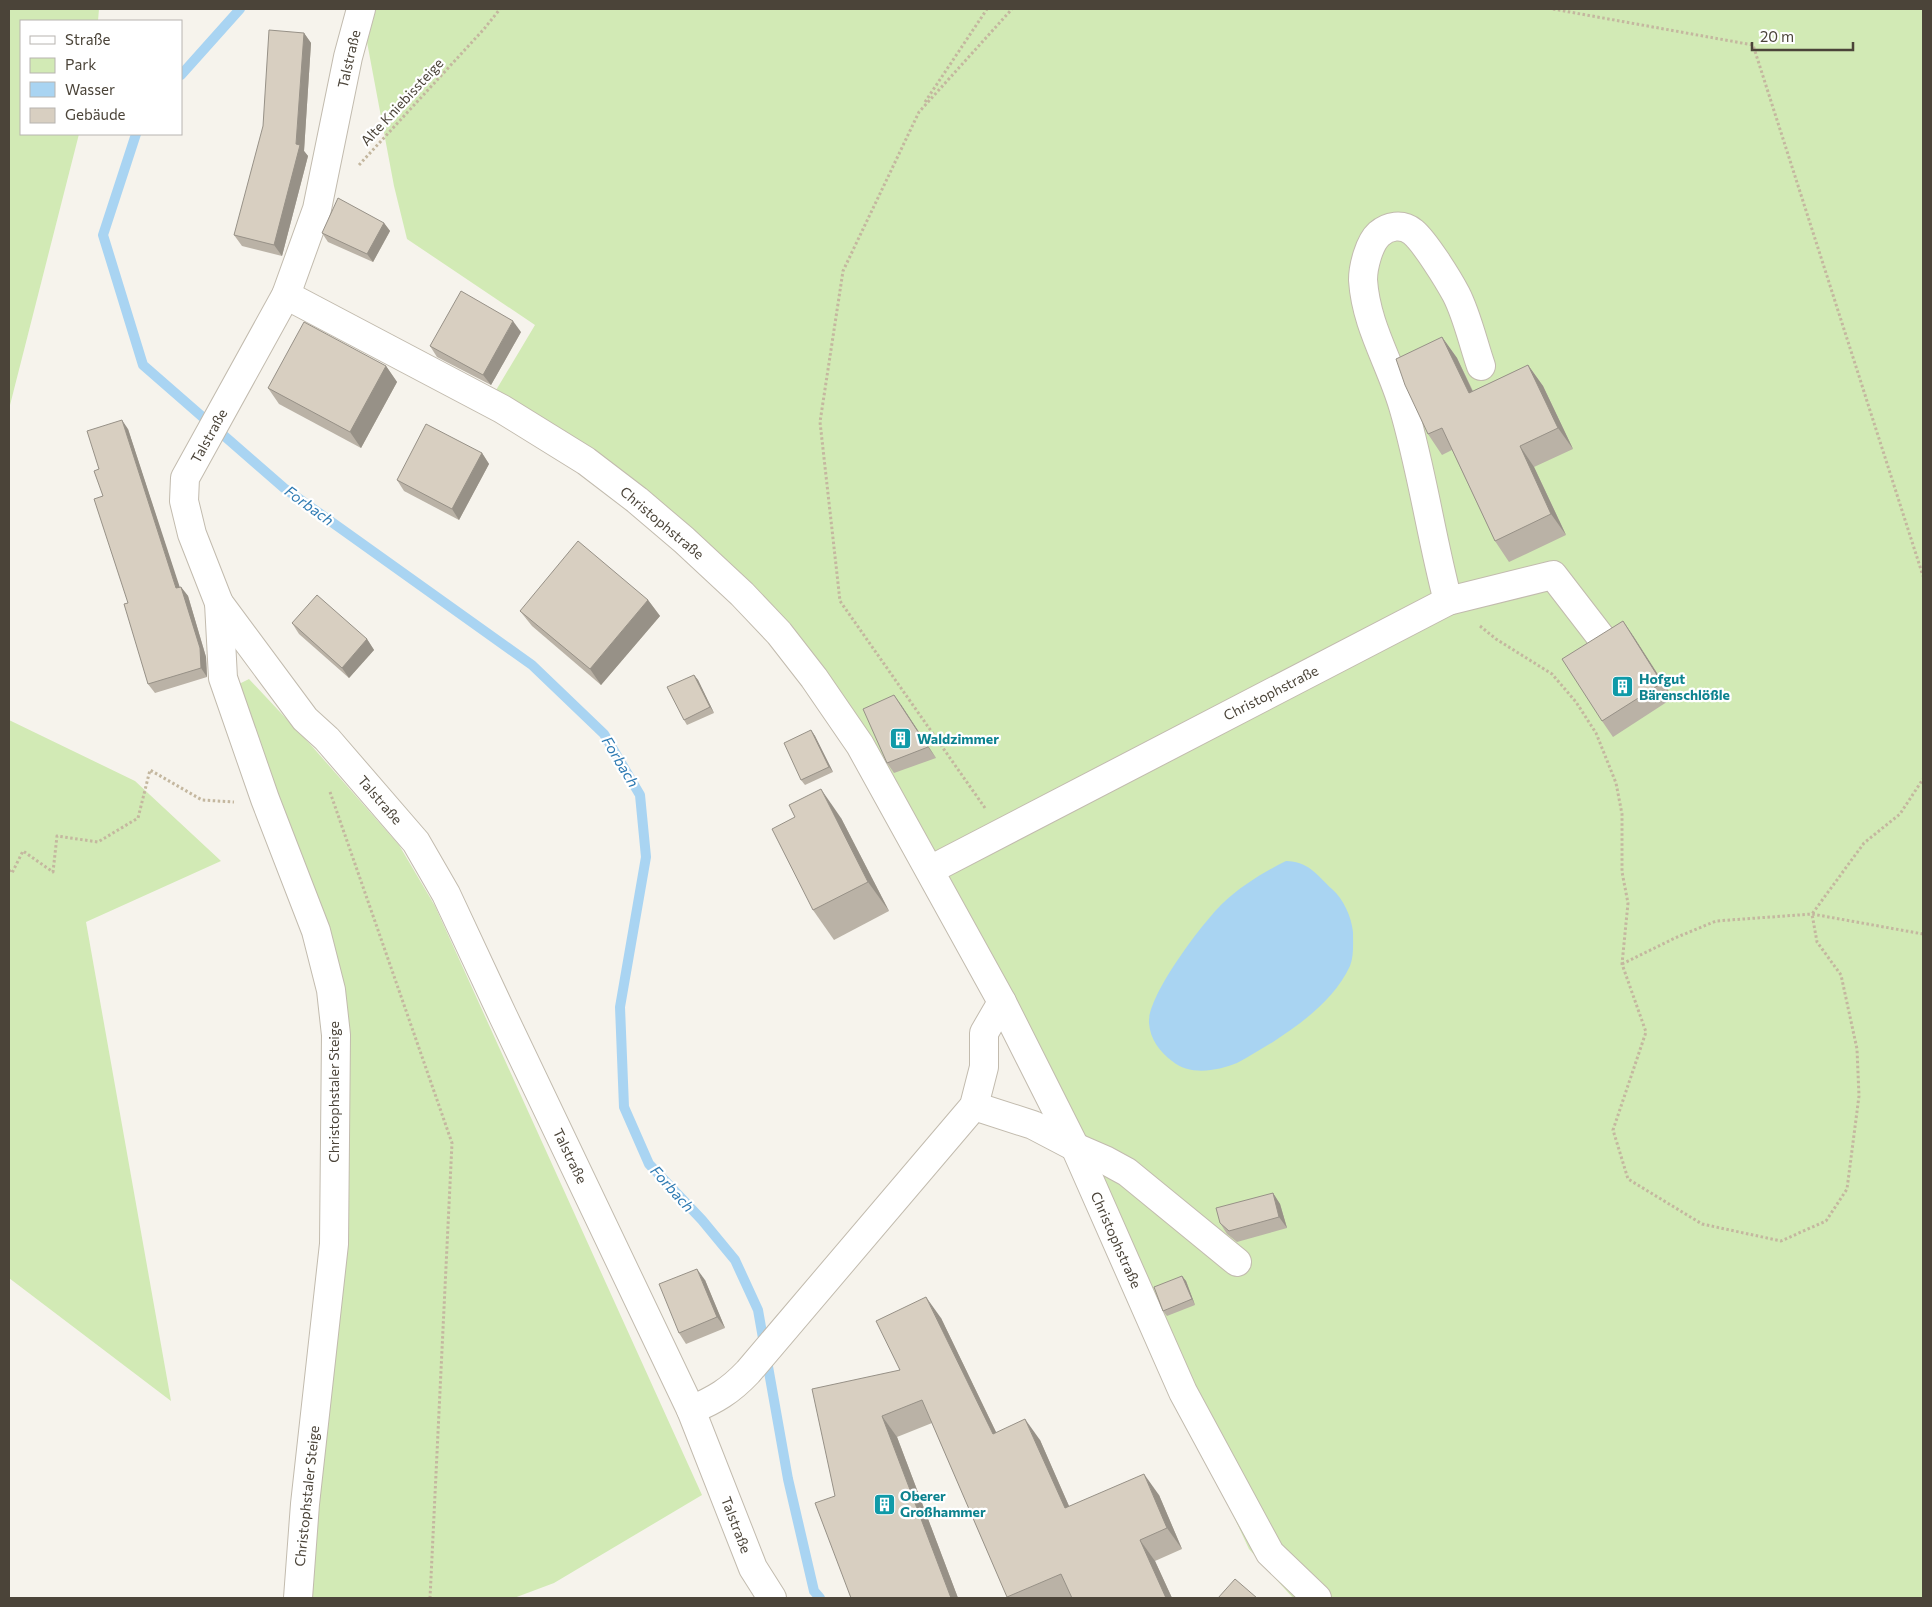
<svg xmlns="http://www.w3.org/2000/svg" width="1932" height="1607" font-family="Commissioner,sans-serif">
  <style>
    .green { fill: #d2eab5 }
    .water { fill: #a9d4f2 }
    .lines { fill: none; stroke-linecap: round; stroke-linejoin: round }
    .stream { stroke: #a9d4f2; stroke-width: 10 }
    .minor-casing { stroke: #c2bbae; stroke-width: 30 }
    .path { stroke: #c4b79f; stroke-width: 3; stroke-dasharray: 2.5 2.5; stroke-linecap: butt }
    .minor { stroke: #fff; stroke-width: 28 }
    .wall { fill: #bab2a6 }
    .shaded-wall { fill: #979187 }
    .building { fill: #d8cfc1; stroke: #979187 }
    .labels { text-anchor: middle; stroke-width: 4.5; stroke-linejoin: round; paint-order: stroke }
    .street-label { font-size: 14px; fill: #4b4439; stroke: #fff }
    .culture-label { font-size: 14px; font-weight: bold; fill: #0d838f; stroke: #fff; text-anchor: start }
    .water-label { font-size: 15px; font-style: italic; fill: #2e7ab2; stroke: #fff }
  </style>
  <rect width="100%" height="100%" fill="#f6f3ec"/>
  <g class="green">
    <path d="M9,9h90l-1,12h-77v113h58l-70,275z"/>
    <path d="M376,9h1547v1589h-630l-44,-49 -296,-630 -127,-213 -115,-139 -184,-139 -41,-21 49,-82 -128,-86 -13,-53 -27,-144z"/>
    <path d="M249,679l61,65 89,101 36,61 267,589 -148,88 -40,15h-208l43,-560 -114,-352z"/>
    <path d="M9,720l126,61 86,80 -135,61 85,479 -162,-123z"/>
  </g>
  <path class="water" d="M1286,861c22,0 31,14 46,28 12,11 19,27 21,43 0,11 1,24 -3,34 -16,34 -47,56 -77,76 -12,7 -24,15 -36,21 -20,8 -47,13 -65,-2 -12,-9 -22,-22 -23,-38 -2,-27 54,-101 74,-120 18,-17 41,-31 63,-42z"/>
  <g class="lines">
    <g class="stream">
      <path d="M181,75l59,-66"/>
      <path d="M136,134l-33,101 40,130 141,123 248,177 72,69 36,61 6,62 -26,150 4,100 25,57 53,56 33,40 23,50 30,169 26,112 6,7"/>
    </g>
    <defs>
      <g id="minor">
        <path d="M361,9l-13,48 -31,152 -31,86 -101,183 -1,23 8,33 27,69 86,116 22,20 89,103 30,52 57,122 188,394 62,158 19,30"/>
        <path d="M286,295l216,114 84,52 51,39 47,40 58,54 37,39 35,45 46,67 142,257 73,145 108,245 87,161 47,45"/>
        <path d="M1448,601c-17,-64 -26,-131 -45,-195 -13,-44 -37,-80 -40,-126 0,-13 6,-37 16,-46 9,-8 23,-11 34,-2 12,10 35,47 43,62 11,21 17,49 25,72"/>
        <path d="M219,603l4,75 42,121 51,132 15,59 5,45 -2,209 -29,260 -7,94"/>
        <path d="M930,870l518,-269 105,-26 47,61"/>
        <path d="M974,1106l59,19 42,22 30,13 22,12 110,90"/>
        <path d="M691,1410c24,-10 39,-19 57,-38l226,-266 10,-39v-34l18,-31"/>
      </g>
    </defs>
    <use href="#minor" class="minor-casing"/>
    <g class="path">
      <path d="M1553,9l200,36 170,531"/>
      <path d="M925,102l62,-93"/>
      <path d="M359,165l125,-136 16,-20"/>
      <path d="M1480,626l16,13 56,35 24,28 20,31 20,50 6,31v58l6,31 -6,61 24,68 -33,98 15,49 74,45 79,17 45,-20 21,-32 12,-93 -2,-47 -16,-74 -24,-33 -5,-28 52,-71 36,-29 23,-35"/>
      <path d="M330,792l122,351 -22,455"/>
      <path d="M985,808l-145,-207 -20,-179 23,-151 76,-159 93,-103"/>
      <path d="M9,870l3,3 11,-22 30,21 4,-36 41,6 40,-24 12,-48 52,30 32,2"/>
      <path d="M1622,964l53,-26 41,-17 96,-7 111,20"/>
    </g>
    <use href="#minor" class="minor"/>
  </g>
  <g class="wall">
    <path d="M304,33l7,10 -7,108 4,5 -26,100 -40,-10 -8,-11z"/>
    <path d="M384,223l6,8 -17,31 -45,-20 -6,-9z"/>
    <path d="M521,332l-30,53 -54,-28 -7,-11z"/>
    <path d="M1442,337l15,21 16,33 55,-26 15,21 30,63 -39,18 32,68 -57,27 -14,-21 -43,-91 -10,5 -14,-21z"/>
    <path d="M386,366l11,16 -36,66 -82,-44 -11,-16z"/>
    <path d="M128,429l51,158h2l7,9 18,61 1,20 -52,16 -7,-9 -45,-188 -4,-27z"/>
    <path d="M482,453l7,11 -30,56 -55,-29 -7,-11z"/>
    <path d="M648,600l12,16 -59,69 -69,-59 -12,-15z"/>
    <path d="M1623,621l50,77 -60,39 -11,-16z"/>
    <path d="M292,623l75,16 7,11 -25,28 -50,-44z"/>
    <path d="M694,675l4,5 16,33 -27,12 -3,-5z"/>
    <path d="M894,695l42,63 -42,15 -7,-10z"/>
    <path d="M811,730l4,6 18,36 -28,13 -4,-5z"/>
    <path d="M841,818l48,93 -55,29 -21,-30z"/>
    <path d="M1273,1193l7,11 7,24 -50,14 -10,-8 -7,-11z"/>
    <path d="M1182,1276l4,5 9,24 -28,11 -4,-5z"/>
    <path d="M705,1280l20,48 -39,16 -7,-11z"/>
    <path d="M941,1318l55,114 44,8 29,66 90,-11 23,54 -27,12 17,37h-100v-1l-4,1h-60l-76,-175 -35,14 61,161h-107l-16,-102 65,-126z"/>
  </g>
  <g class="shaded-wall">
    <path d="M304,33l7,10 -7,108 4,5 -26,100 -8,-11 22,-101z"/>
    <path d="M384,223l6,8 -17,31 -6,-8z"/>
    <path d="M513,321l8,11 -30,53 -8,-10z"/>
    <path d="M1442,337l15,21 26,56 -14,-21z"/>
    <path d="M1528,365l15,21 30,63 -15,-21z"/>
    <path d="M386,366l11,16 -36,66 -11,-16z"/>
    <path d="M122,420l6,9 55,168 -7,-9z"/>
    <path d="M1520,446l14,21 32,68 -15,-21z"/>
    <path d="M482,453l7,11 -30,56 -7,-11z"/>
    <path d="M181,587l7,9 18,61 1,20 -6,-9z"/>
    <path d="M648,600l12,16 -59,69 -11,-16z"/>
    <path d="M1623,621l11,16 39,61 -11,-15z"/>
    <path d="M367,639l7,11 -25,28 -7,-10z"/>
    <path d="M694,675l4,5 16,33 -4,-6z"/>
    <path d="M894,695l8,11 34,52 -8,-11z"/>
    <path d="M811,730l4,6 18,36 -4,-5z"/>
    <path d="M821,789l20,29 48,93 -21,-29z"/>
    <path d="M1273,1193l7,11 7,24 -8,-11z"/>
    <path d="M697,1269l8,11 20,48 -8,-11z"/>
    <path d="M1182,1276l4,5 9,24 -3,-6z"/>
    <path d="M926,1297l15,21 66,137 -14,-21z"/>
    <path d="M882,1416l15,21 61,161h-7z"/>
    <path d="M1025,1419l15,21 39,89 -14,-21z"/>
    <path d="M1144,1474l15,21 23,54 -15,-21z"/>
    <path d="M1140,1540l15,21 17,37h-6z"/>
  </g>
  <g class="building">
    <path d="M269,30l35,3 -8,111 4,1 -26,100 -40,-10 29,-109z"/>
    <path d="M338,198l46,25 -17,31 -45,-21z"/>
    <path d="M461,291l52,30 -30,54 -53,-29z"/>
    <path d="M304,322l82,44 -36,66 -82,-44z"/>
    <path d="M1442,337l27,56 59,-28 30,63 -38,18 31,68 -56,27 -53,-113 -14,6 -23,-49 -9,-26z"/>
    <path d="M122,420l54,168 5,-1 19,61 1,20 -53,16 -24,-80 4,-1 -34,-104 9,-3 -9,-25 5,-2 -12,-38z"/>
    <path d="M426,424l56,29 -30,56 -55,-29z"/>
    <path d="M578,541l70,59 -58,69 -70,-58z"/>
    <path d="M317,595l50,44 -25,29 -50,-45z"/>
    <path d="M1623,621l39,62 -60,38 -40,-62z"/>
    <path d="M694,675l16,32 -26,13 -17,-33z"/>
    <path d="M894,695l34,52 -41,16 -24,-54z"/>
    <path d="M811,730l18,37 -28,13 -17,-37z"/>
    <path d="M821,789l47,93 -55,28 -41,-81 23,-12 -6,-12z"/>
    <path d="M1273,1193l6,24 -50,14 -9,-8 -4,-15z"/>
    <path d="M697,1269l20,48 -38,16 -20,-49z"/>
    <path d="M1182,1276l10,23 -29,12 -9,-24z"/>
    <path d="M926,1297l67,137 32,-15 40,89 79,-34 23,54 -27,12 26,58h-94l-11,-24 -54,23 -85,-197 -40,16 69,182h-100l-36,-95 20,-7 -23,-107 88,-19 -24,-49z"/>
    <path d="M1235,1579l22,19h-39z"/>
  </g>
  <defs>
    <symbol id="building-square" viewBox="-11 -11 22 22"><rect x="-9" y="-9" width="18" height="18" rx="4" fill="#0f9aa8" stroke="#fff"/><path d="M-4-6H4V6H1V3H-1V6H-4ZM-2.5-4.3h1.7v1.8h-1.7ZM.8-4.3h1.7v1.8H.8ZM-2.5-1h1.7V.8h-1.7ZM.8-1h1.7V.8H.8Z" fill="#fff"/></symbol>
  </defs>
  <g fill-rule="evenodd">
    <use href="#building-square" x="1610" y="674" width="25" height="25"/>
    <use href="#building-square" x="888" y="726" width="25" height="25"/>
    <use href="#building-square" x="872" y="1492" width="25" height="25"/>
  </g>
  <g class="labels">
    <g class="street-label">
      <text transform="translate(349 59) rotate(-77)" y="5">Talstraße</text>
      <text transform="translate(402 102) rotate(-47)" y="5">Alte Kniebissteige</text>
      <text transform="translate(209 436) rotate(-61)" y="5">Talstraße</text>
      <text transform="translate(662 523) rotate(40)" y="5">Christophstraße</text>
      <text transform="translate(1271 693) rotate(-27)" y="5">Christophstraße</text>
      <text transform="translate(380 800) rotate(49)" y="5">Talstraße</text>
      <text transform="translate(334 1092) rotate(-90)" y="5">Christophstaler Steige</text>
      <text transform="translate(570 1156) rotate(64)" y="5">Talstraße</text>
      <text transform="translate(1116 1240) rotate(66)" y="5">Christophstraße</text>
      <text transform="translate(307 1496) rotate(-84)" y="5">Christophstaler Steige</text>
      <text transform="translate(736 1525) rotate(69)" y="5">Talstraße</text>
    </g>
    <g class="culture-label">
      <text x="1639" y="684">Hofgut<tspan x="1639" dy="16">Bärenschlößle</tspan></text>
      <text x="917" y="744">Waldzimmer</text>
      <text x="900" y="1501">Oberer<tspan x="900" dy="16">Großhammer</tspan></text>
    </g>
    <g class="water-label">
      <text transform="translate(309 506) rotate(36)" y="5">Forbach</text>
      <text transform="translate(620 762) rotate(59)" y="5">Forbach</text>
      <text transform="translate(672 1189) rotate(48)" y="5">Forbach</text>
    </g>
  </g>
  <rect width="1932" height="1607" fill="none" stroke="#4b4439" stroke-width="20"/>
  <rect x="20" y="20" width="162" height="115" fill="#ffffff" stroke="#b7b4b0"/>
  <rect x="30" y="36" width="25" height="8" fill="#ffffff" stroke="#b7b4b0"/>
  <text x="65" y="45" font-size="15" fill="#4b4439">Straße</text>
  <rect x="30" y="58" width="25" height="15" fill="#d2eab5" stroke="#b7b4b0"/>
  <text x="65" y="70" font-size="15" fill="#4b4439">Park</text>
  <rect x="30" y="82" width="25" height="15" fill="#a9d4f2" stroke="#b7b4b0"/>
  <text x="65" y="95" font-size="15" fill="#4b4439">Wasser</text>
  <rect x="30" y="108" width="25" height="15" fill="#d8cfc1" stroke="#b7b4b0"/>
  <text x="65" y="120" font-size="15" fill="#4b4439">Gebäude</text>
  <path d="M1752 42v8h101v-8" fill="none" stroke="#4b4439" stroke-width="2.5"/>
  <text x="1760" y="42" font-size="15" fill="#4b4439" stroke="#ffffff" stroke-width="4" paint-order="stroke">20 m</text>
</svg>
